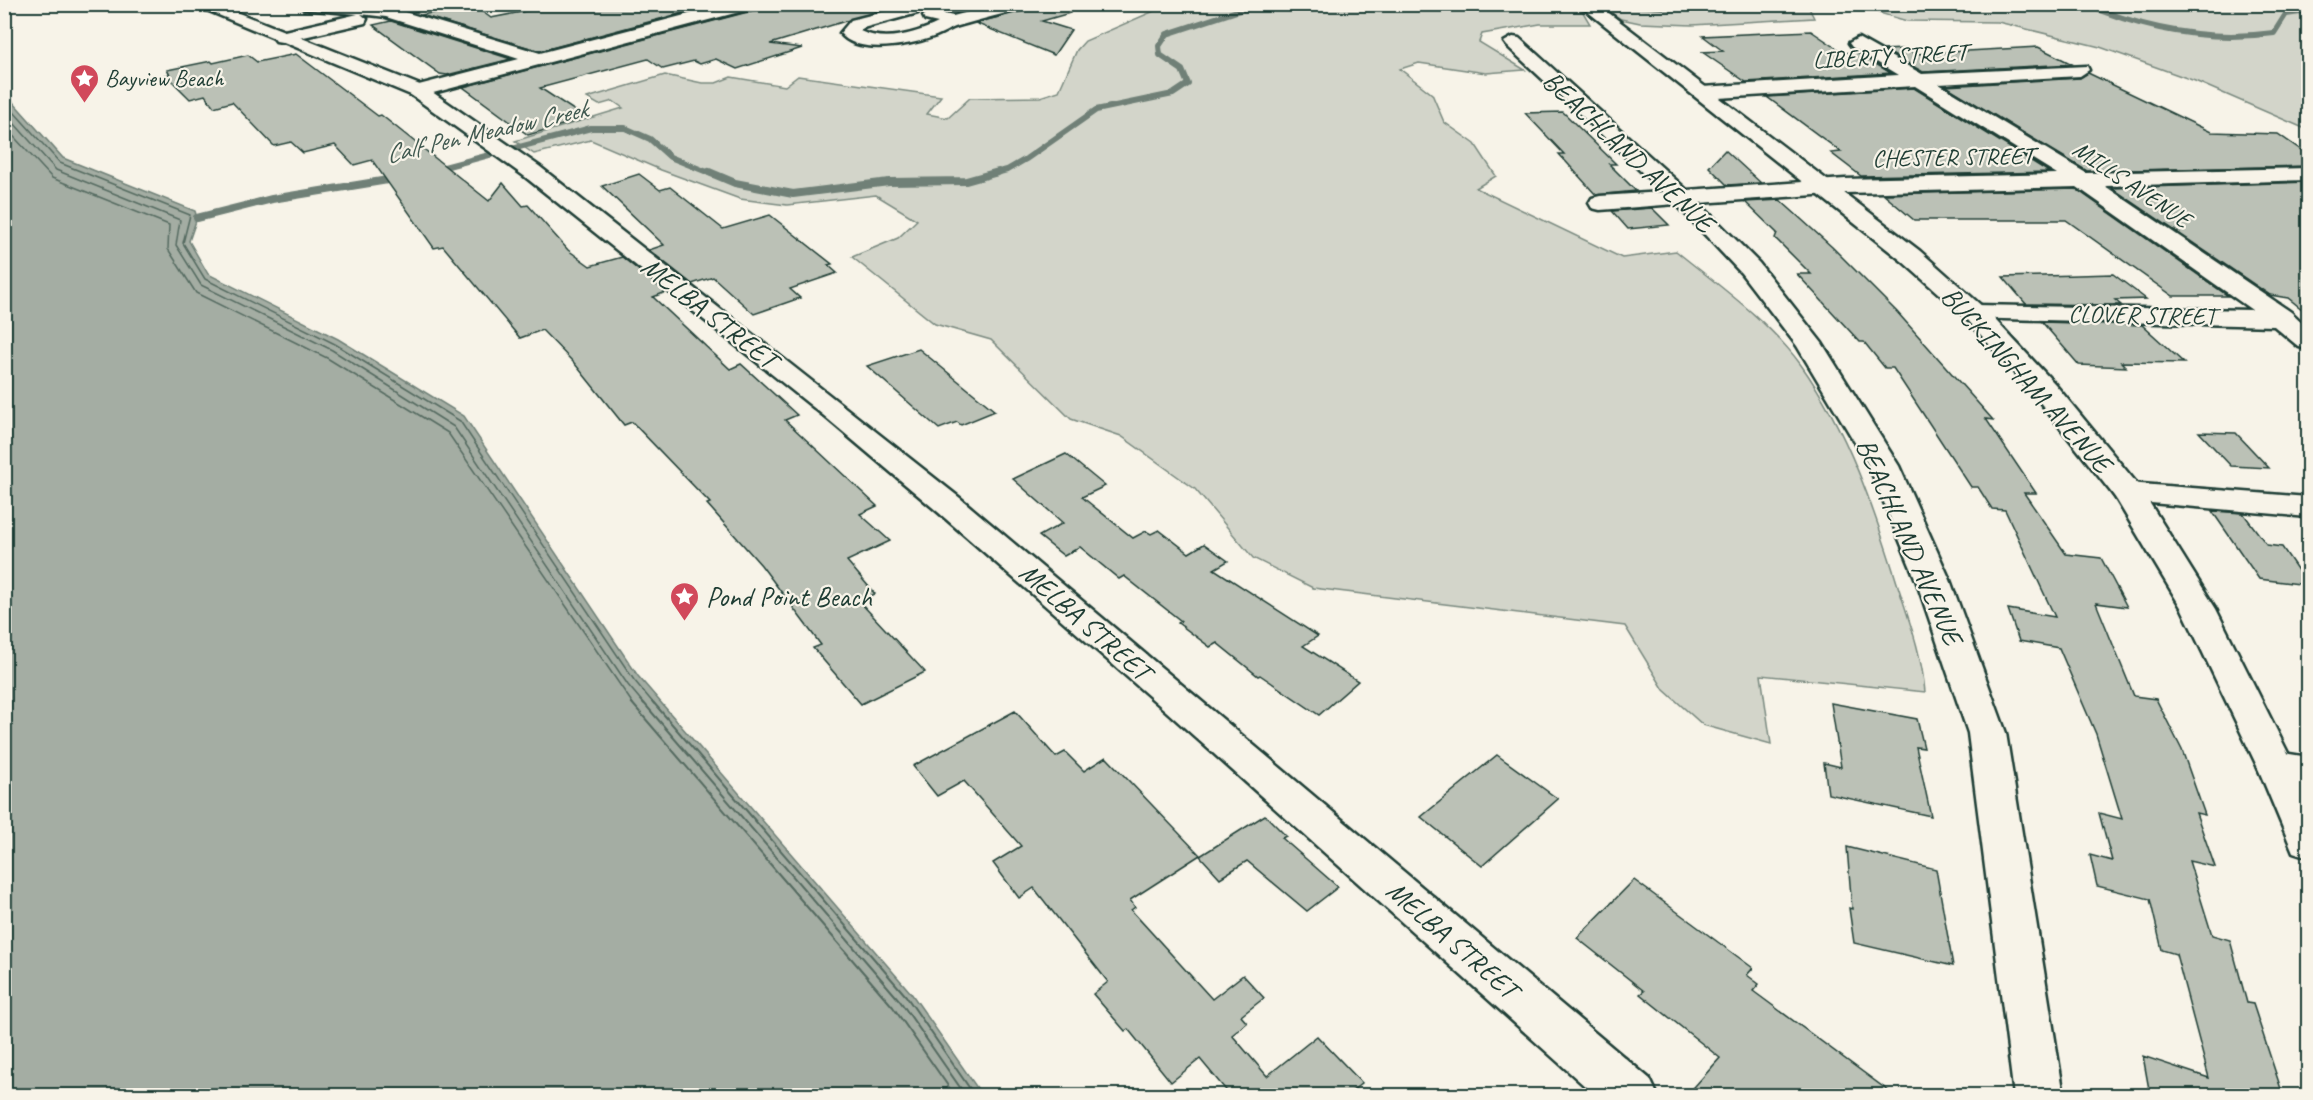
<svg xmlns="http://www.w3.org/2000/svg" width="2313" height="1100" font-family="Caveat,sans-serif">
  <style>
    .green { fill: #d3d5ca; stroke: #79897f; stroke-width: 1.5 }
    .water { fill: #a4ada3; stroke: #6f8077; stroke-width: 1.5 }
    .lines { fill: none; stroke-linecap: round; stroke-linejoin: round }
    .shore-far1 { stroke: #546a60; stroke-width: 1.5 }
    .shore { stroke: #546a60; stroke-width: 2 }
    .stream-far1 { stroke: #6f8077; stroke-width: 6 }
    .stream { stroke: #6f8077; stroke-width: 8 }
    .building { fill: #bbc1b6; stroke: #1f3d34; stroke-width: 1.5 }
    .street-casing { stroke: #1f3d34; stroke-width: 5 }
    .secondary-casing { stroke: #1f3d34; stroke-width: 5 }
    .street { fill: #f7f3e8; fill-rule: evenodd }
    .secondary { fill: #f7f3e8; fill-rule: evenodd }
    .labels { text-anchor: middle; stroke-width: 4.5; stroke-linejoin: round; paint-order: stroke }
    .far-street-label { font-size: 24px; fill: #1f3d34; stroke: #f7f3e8 }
    .far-poi-label { font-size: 24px; fill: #1f3d34; stroke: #f7f3e8; text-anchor: start }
    .far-water-label { font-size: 26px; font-style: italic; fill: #405950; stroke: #f7f3e8 }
    .street-label { font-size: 28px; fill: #1f3d34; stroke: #f7f3e8 }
    .poi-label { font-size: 28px; fill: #1f3d34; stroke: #f7f3e8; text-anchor: start }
  </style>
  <rect width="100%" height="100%" fill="#f7f3e8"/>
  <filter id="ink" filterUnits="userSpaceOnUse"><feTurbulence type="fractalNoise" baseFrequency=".0167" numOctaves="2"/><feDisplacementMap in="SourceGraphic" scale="12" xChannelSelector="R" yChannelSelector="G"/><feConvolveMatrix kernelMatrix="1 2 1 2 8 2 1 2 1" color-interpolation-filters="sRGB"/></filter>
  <g filter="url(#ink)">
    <g class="green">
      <path d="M1170,4h401l12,8 7,12h-50l-58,10 -3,8 46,28 -39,3 -67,-10 -19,6 32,25 12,28 31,22 21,32 -20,12 146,70 54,-7c42,34 93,70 125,114 47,66 73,144 97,221 11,34 24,69 27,106l-164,-17 10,69 -68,-19 -39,-35 -39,-64 -312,-38 -60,-30 -58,-69 -74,-53 -50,-17 -80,-79 -56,-16 -83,-67 46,-19 19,-18 -41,-25 -89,10 -47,-6 -79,-29 -70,-30 -57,14 -19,-13 108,-33 -10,-7 -14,4 -12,-7 78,-23 37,8h14l15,-6 54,9 13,-10 143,20 -14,18 21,4 22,-20 70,-1 19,-6 18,-41 8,-9z"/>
      <path d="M1600,5h231l-23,1 6,12 -122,7 -52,-2 -19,-4z"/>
      <path d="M1840,5h468v125l-113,-49 -95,-34 -102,-25 -91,-1 -41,-12z"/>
    </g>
    <path class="water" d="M4,92l59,66 132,53 2,7 -8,23 19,33 130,65 126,77 174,260 273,317 71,102h-977z"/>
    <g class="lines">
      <g class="shore-far1">
        <path d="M4,101l56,62 130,52 -7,28 22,36 130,65 125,77 174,259 20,24"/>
        <path d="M4,112l52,58 124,50 -4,25 25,40 131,65 122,77 174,258 16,19"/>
        <path d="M4,126l48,52 117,47 -1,24 28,44 131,65 121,75 185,271"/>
      </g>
      <g class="shore">
        <path d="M631,702l262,305 62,89"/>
        <path d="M643,702l257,299 66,95"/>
        <path d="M653,702l253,294 69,100"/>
      </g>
      <g class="stream-far1">
        <path d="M1621,4l86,6 49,-6"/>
        <path d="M2085,4c61,26 123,38 189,29l12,-19 22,-3"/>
        <path d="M433,170l158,-42h34l25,11 20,18 42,17"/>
        <path d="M992,174l15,-4 19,-11 70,-49 77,-16 15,-10 -6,-14 -22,-15 -1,-9 8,-12 76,-25 28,-5"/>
      </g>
      <g class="stream">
        <path d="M709,172l26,11 58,11 96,-12 77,-1 32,-9"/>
        <path d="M197,218l75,-19 128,-21"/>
      </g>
    </g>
    <g class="building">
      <path d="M562,4h154l-176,47 -119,-36 52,-10 18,13z"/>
      <path d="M758,4h123l1,6 -112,34 32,4 -65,21 -21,-10 -16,5 -6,-3 -31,8 -15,-10 -108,29 46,30 -58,17 -65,-48 292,-77z"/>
      <path d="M932,4h57l-36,10z"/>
      <path d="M1030,4h39l1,9 -28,8 29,9 -17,25 -79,-32 52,-13z"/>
      <path d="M391,21l120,38 -64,16 -7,-1 -67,-49z"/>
      <path d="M1811,31l33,22 12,-1 35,21 -145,9 -44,-30 21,-1 -20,-15z"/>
      <path d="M2038,47l34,17 -149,8 -39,-22 21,-1 10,5z"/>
      <path d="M296,54l82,62 3,-1 108,86 14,-18 20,23 5,-1 40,45 22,16 32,-9 44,35 -13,5 77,72 11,-5 56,51 -12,5 92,86 -17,8 30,27 -43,20 28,33 -16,7 66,71 -64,32 -48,-56 8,-3 -60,-80 -54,-61 3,-1 -78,-81 -8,3 -49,-61 -33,-34 -22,8 -77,-92 -9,2 -62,-88 -18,5 -19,-20 -32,8 -12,-11 -17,4 -42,-44 -18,5 -9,-12 -15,4 -24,-24h4l-3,-5 44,-9 2,2 35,-8 9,7z"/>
      <path d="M2088,73l123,59 67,2 30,21v11l-221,5 -141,-85 134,-8z"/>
      <path d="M1914,88l135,84 -188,4 -30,-23 10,-1 -74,-55z"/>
      <path d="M1563,112l53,52h-7l27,27 -40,4 -37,-41h5l-39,-41z"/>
      <path d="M1725,150l36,33 -34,2 -18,-18z"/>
      <path d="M639,174l21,16 10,-3 53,42 47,-14 62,49 -4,1 9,8 -47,16 10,9 -46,16 -41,-37 -21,7 -43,-34 15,-5 -62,-59z"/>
      <path d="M2308,182v132l-20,-16 -18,-3 -158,-107z"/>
      <path d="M2076,189l152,107h-55l-107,-76h-152l-31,-26z"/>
      <path d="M1780,200l52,47 65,65 96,108 -7,-1 50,74h-12l42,61 35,4 26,49 -31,-4 38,93 22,3 26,51 23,65 -9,-2 19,54 -26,-6 23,74 18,5 17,63 6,1 30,91h-133l-7,-39 66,22 -33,-124 -14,-4 -12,-51 -53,-13 -7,-31 22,6 -13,-48 23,6 -26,-85 -37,-86 -40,-7 -11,-32 47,8 -50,-107 -13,-1 -14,-22h-7l-78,-119h-8l-21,-26h-4l-63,-68h14l-36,-36 2,-5 -32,-31z"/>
      <path d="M1652,208l17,17 -41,4 -16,-18z"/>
      <path d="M2113,274l33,25 -31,1 6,5 -95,-1 -23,-27z"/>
      <path d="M2042,322l100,3 42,38 -63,-1 5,5 -47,-2z"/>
      <path d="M919,349l76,62 -34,14 -4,-3 -18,7 -72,-63z"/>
      <path d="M2199,432l37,1 33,35 -38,-2z"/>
      <path d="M1066,454l39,32 -23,11 51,41 13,-7 5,3 8,-4 30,23 15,-9 24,17 -14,8 104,67 -15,10 55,35 -39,34 -59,-40 -2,1 -41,-33 -7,4 -32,-24 3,-2 -57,-45 -5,3 -39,-32 -16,9 -25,-20 24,-13 -50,-44z"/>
      <path d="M2212,511l31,2 24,32 15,2 26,38 -49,-6z"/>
      <path d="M1831,703l86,16 7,29 -8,-1 15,69 -103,-22 -4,-31 17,4z"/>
      <path d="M1015,711l41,46 9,-5 19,19 22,-14 94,98 -70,45 5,7 -4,3 81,89 31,-24 21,23 -23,18 6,7 -15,12 35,41 50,-40 45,47 -15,12h-117l-30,-36 -29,23 -43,-53 -3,2 -32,-37 15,-12 -74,-94 -15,10 -26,-35 28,-17 -57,-65 -27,15 -24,-30z"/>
      <path d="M1497,755l61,44 -76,67 -61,-49z"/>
      <path d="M1265,815l21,21 -4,2 56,49 -31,24 -60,-50 -27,17 -20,-22z"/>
      <path d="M1847,847l89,22 17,97 -99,-23 -5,-35 3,1z"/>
      <path d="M1634,880l119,88 -6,7 12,9 -6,7 141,104h-207l33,-37 -80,-64 4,-3 -67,-53z"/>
    </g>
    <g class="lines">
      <defs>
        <g id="street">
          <path d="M296,4l92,3 152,46 187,-49h29l-2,4 -336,89 -7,-2 -3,-4 3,-4 108,-28 -133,-42 -25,-3 6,5 -2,4 -83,19 -6,-1 -3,-4 3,-4 82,-19 -54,-5z"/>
          <path d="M914,4l6,5 -2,4 -55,15 -3,3c24,12 55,3 78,-8l-13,-3 -2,-4 8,-5 22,5 47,-12h28l-2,4c-23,6 -45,11 -68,18 -8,2 -16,8 -25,11 -22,8 -76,19 -93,-4l11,-13z"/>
          <path d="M1513,37l6,1 168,152 158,-11 212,-5 -142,-88 -213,13 -10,-6 10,-6 196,-12 -46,-28 -3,-4 9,-5 64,36 165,-8 2,4 -9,6 -141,8 147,89 222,-5v12l-203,6 186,126 17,16v21l-9,-2 -25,-21 -308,-8 -4,-5 4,-5 9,-3 277,5 -175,-123 -232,6 -146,10 60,60 63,80 77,123 51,114 56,153 58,363h-50l-46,-363 -52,-153 -47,-114 -72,-120 -56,-73 -65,-69 -76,6 -8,-2 -3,-5 3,-5 8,-2 63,-4 -156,-146 -3,-4z"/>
          <path d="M2128,483l180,14v20l-191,-17 -5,-7 5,-7z"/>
          <path d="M2278,752l30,5v32l-44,-10 -6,-11 6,-11z"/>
        </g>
        <g id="secondary">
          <path d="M192,4h24l209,83 114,79 421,332 690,581 8,17h-62l-431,-386 -227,-198 -115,-97 -299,-239 -113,-81z"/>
          <path d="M1578,4h19l323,247 64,57 71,76 84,102 77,123 92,184v64l-15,-5 -35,-84 -76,-159 -67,-112 -80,-101 -69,-78 -64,-57z"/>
        </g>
      </defs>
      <use href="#street" class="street-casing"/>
      <use href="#secondary" class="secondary-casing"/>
      <use href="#street" class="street"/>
      <use href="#secondary" class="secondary"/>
    </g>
  </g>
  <defs>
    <symbol id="sight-pin" viewBox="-11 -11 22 30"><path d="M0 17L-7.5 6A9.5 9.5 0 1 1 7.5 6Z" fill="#d1495b" stroke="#f7f3e8"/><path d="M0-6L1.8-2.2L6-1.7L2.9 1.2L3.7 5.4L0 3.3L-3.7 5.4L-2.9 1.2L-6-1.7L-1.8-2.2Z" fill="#fff"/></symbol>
  </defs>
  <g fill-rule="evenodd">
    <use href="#sight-pin" x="68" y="62" width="33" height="45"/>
    <use href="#sight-pin" x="668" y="580" width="33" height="45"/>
  </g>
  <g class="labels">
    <g class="far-street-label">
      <text transform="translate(1890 56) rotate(-3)" y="8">LIBERTY STREET</text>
      <text transform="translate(1953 157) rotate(-1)" y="8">CHESTER STREET</text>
      <text transform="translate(2132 184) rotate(34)" y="8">MILLS AVENUE</text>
      <text transform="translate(2142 315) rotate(1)" y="8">CLOVER STREET</text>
    </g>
    <g class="far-poi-label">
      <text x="105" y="86">Bayview Beach</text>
    </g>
    <g class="far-water-label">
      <text transform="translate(486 131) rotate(-13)" y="9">Calf Pen Meadow Creek</text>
    </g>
    <g class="street-label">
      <text transform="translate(1629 151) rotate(43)" y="10">BEACHLAND AVENUE</text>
      <text transform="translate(710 312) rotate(38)" y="10">MELBA STREET</text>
      <text transform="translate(2027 379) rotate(48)" y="10">BUCKINGHAM AVENUE</text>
      <text transform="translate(1910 541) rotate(66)" y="10">BEACHLAND AVENUE</text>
      <text transform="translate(1086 621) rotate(41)" y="10">MELBA STREET</text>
      <text transform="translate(1453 939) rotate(41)" y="10">MELBA STREET</text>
    </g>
    <g class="poi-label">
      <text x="706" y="606">Pond Point Beach</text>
    </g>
  </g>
  <rect width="2313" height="1100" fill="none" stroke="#f7f3e8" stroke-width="24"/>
  <rect x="12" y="12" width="2289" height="1076" fill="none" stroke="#1f3d34" stroke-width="2" filter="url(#ink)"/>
</svg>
